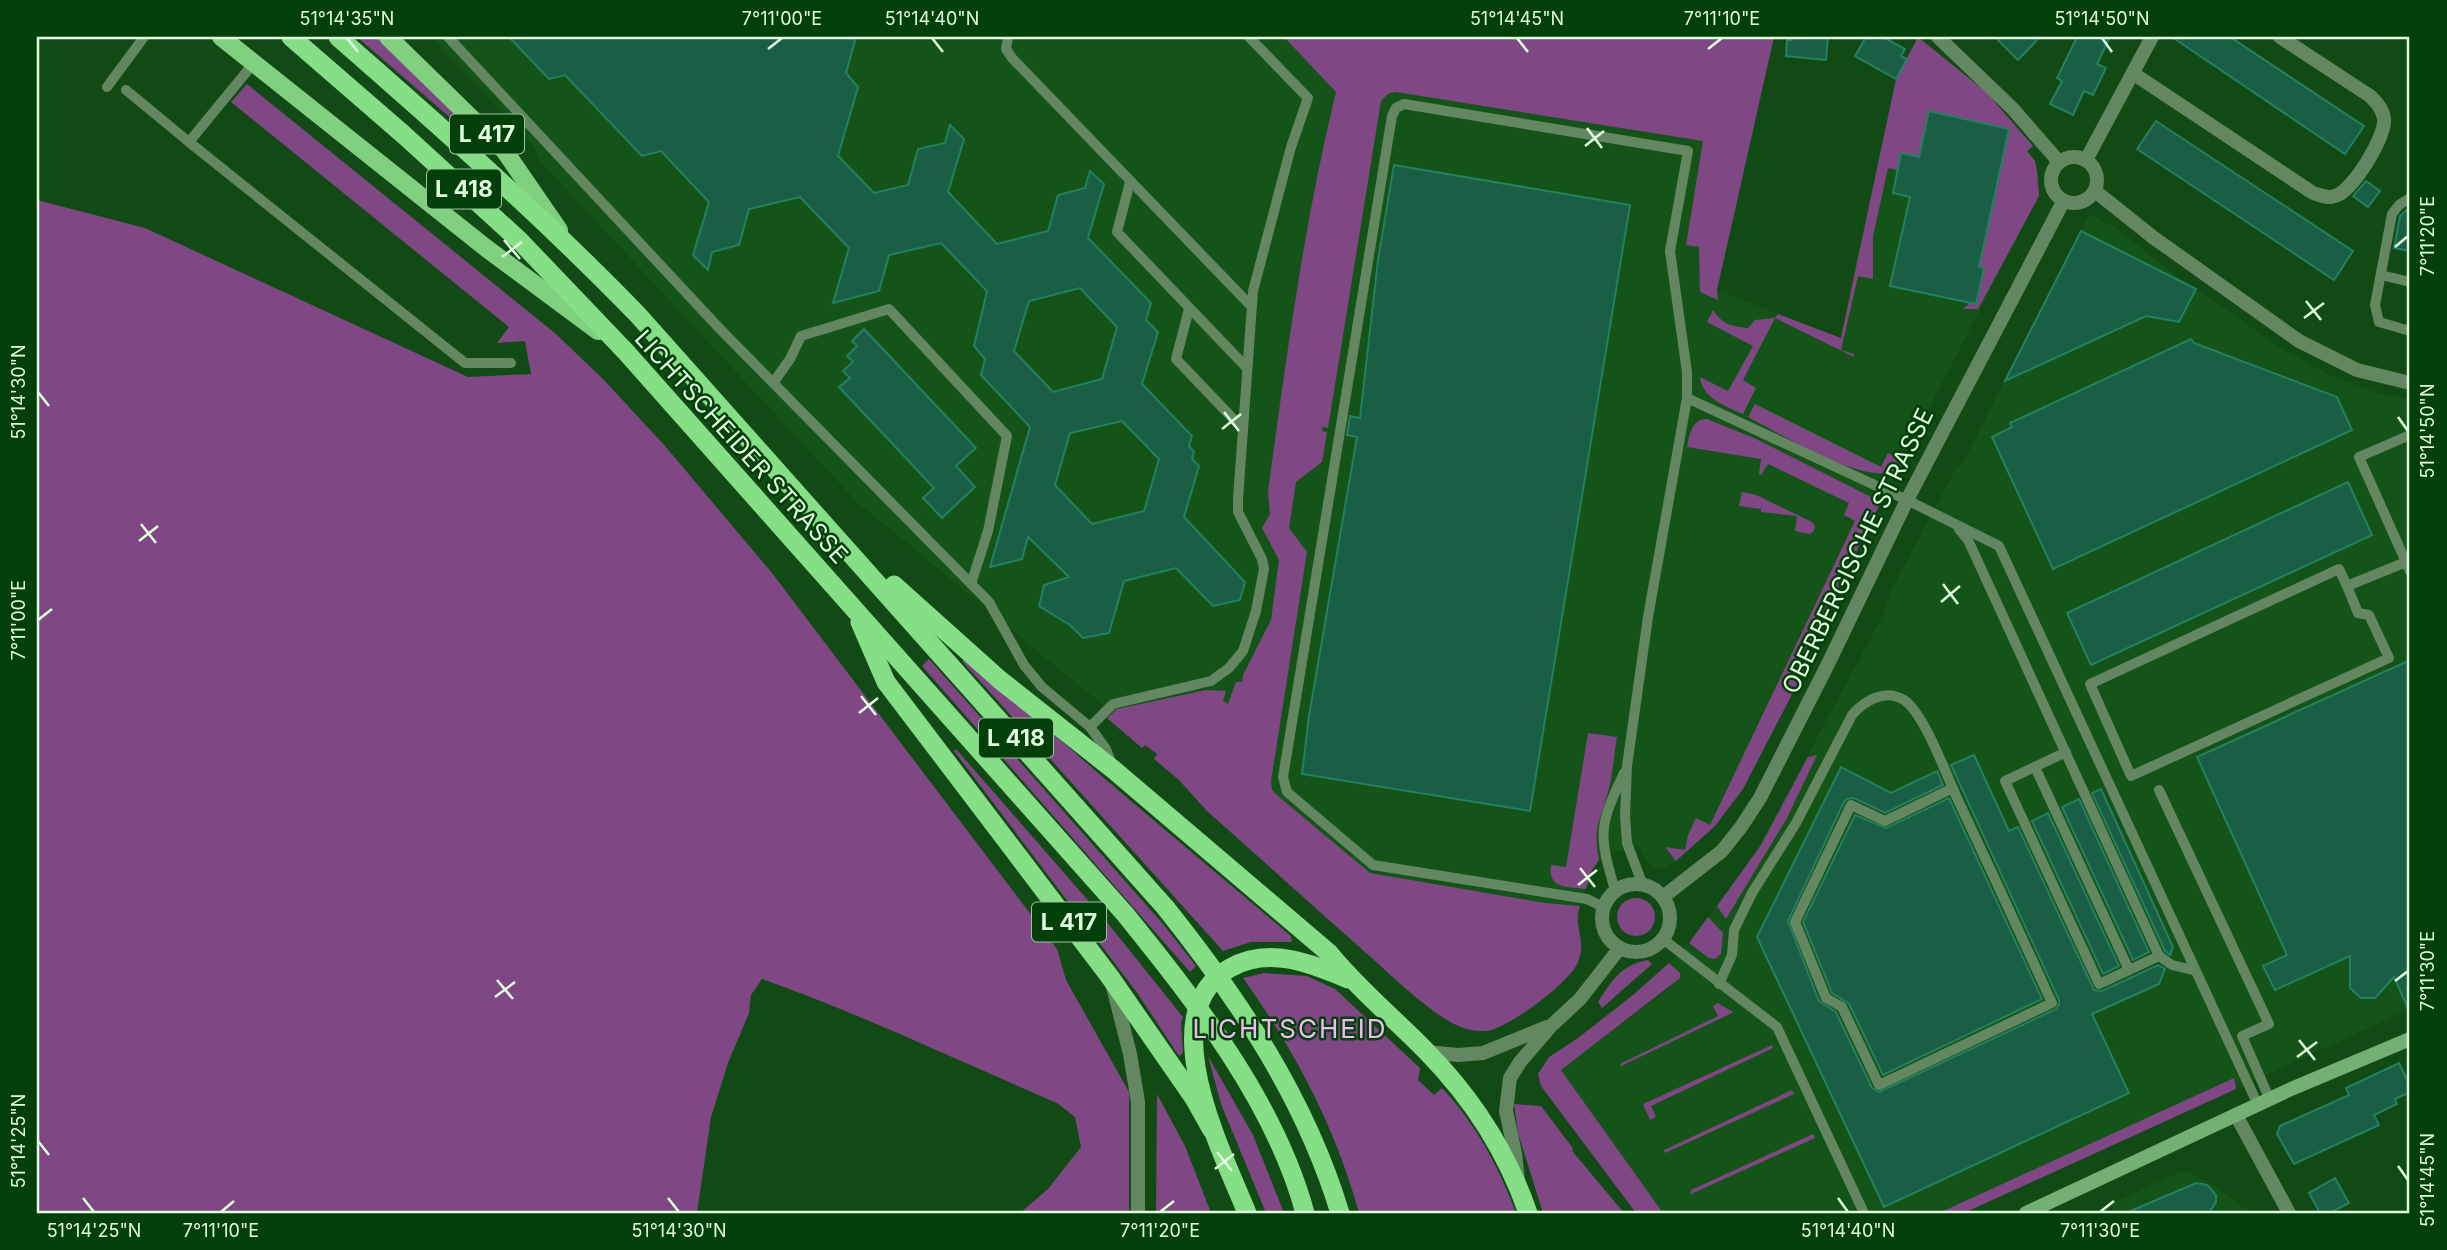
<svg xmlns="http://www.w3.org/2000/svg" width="2447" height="1250" font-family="Inter,sans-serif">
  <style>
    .built { fill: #155419 }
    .green { fill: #804785 }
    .building { fill: #1a5f45; stroke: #24805e; stroke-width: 2; fill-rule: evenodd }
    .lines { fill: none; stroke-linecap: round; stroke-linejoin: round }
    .service { stroke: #628761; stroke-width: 10 }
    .minor { stroke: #628761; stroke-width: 14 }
    .tertiary { stroke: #628761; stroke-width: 14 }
    .secondary { stroke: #74b073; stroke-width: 14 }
    .primary { stroke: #81d080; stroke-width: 18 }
    .trunk { stroke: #86de86; stroke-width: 19 }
    .ticks { fill: none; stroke: #e0fddf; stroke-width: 2.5 }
    .labels { text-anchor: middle; stroke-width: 5; stroke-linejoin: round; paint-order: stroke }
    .shield { fill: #033f09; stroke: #9ec49f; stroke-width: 2 }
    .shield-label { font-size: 23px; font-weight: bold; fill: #e0fddf }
    .street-label { font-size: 24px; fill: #e0fddf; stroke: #033f09 }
    .neighbourhood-label { font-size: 26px; letter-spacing: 2px; fill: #f1baf5; stroke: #033f09 }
    .neatline { fill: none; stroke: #e0fddf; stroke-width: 2.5 }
    .ticks-label { font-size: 18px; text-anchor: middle; fill: #e0fddf }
  </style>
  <rect width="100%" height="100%" fill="#124a15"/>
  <g class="built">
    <path d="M431,37h853l52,55 37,-13 382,45 -38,166 123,48 56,-259 22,-42 68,55 47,54 -6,5 8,10 2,10 2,25 -137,264 -77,155 -25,64 -57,110 -28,37 -39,35 -13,7 -8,-1 -9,-6 -7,-15 -28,7 -12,7 -7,10 -16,47 6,21 -4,23 -12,17 -19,19 -415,-268 -276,-228 -314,-338 -10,-19z"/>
    <path d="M2089,214l24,12 58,46 113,78 45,25 46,17 35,8v609l-446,204h-301l-102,-143 110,-83 9,-14 -11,-10 20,-19 65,-89 129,-240 8,-24 66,-125 4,1z"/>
    <path d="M2180,1172h9l25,14 37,27h-136l-4,-9z"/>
  </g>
  <g class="green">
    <path d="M357,37h22l59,56 46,49 -1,4z"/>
    <path d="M1284,37h490l-57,253 1,10 -18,-8 -1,-45 -13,-2 17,-104 -307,-49 -7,1 -8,8 -53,327 -5,-1 -1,4 5,1 -5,30 -26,20 -7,46 18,24 -36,229 1,9 6,6 92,77 175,30 35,3c-8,22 9,36 -4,60 -12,20 -66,61 -89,65 -4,0 -11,0 -16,-1 -29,-4 -82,-57 -106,-78 -53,-47 -105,-94 -158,-141l-28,-31 -25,-21 3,-5 -12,-9 -3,3 -35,-30 10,-9 89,-19 20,1 -3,10 5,3 8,-22h6l1,-7 28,-55 8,-60 -17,-32 8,-14 -2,-22c18,-134 36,-269 68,-400z"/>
    <path d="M1918,37l68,55 47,54 -6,5 8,10 2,10 2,25 -61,113h-15l7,-6 6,1 8,-36 -5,-1 30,-138 -90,28 -18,-4 -3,17 -10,-2 -15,68v43l-15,-3 -17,74 13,4v3l-79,-39 -32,62 13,8 -13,26c-18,-8 -41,-16 -43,-37l28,14 25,-45 -46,-24 6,-12c10,15 18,16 35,18l7,-8 20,-2 3,-4 63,24 55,-259z"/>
    <path d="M247,84l309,250 48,46 61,66 107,127 285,376 9,31 63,112v121h-109l28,-24 33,-42 -6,-30 -18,-14c-98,-42 -194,-88 -295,-124l-11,16 -2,18 -21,50 -17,54 -14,96h-660v-1013l108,28 323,149 63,-3 -6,-33 -28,2 12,-16 -278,-225z"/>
    <path d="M1755,404l126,63 7,-14 15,8 -6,11c-39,11 -112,-36 -149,-55z"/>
    <path d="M1707,419l47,19 127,64 -56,113 -25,64 -57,110 -28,37 -39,35 -11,-14 20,3 3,-15 8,-17 14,7 145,-304 -11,-6 5,-12 -81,-39 -7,11 -2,-1 2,-15 -74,-12c3,-13 4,-27 20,-28z"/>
    <path d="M1742,492l14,3 56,27 3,4 -1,5 -4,3 -15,-3 2,-15 -36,-4v-3l-22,-3z"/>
    <path d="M966,658l146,127 179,151 1,6h-41l-28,9 -261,-290z"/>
    <path d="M929,659l234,265 33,42 -6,6 -268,-306z"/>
    <path d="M1588,733l29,4c-3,17 -4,35 -8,51 -7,30 -17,38 -10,72l-7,10 -6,19c-19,-3 -38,1 -35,-24l15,2z"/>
    <path d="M956,749l150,172 77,96 -2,6 2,30 -4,3 -41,-62 -184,-243z"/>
    <path d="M1817,755l-30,63 -61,101 -9,-13 44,-61 47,-88z"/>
    <circle cx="1636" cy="917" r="19"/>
    <path d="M1708,917l15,16 -2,21 -6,5 -6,-1 -20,-15z"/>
    <path d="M1648,960l4,4 -50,44 -4,-6c14,-22 23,-37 50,-42z"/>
    <path d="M1669,963l11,10v5l-119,92 102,143h-27l-95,-127 -3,-12 11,-17 29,-19 55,-43z"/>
    <path d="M1264,973l43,3 28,13 85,79 -2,12 16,15 8,-7c34,36 57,79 74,125h-157c-23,-85 -65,-164 -116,-235z"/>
    <path d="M1718,1003l15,9 -1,1 -111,53 -1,-2 98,-48 -5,-10z"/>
    <path d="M1772,1045l1,3 -122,58 5,11 -6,3 -7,-16z"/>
    <path d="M1208,1056l45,79 31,78h-18l-45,-109z"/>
    <path d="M2234,1078l2,11 -272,124h-25z"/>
    <path d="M1792,1090l2,4 -129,59 -1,-3z"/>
    <path d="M1157,1094l28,52 26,67h-55z"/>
    <path d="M1514,1104l27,2 31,41 1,5 51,61h-81l-25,-80z"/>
    <path d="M1813,1134l2,4 -124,56v-4z"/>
  </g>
  <g class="building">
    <path d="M509,37h347l-10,36 12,14 -20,69 36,37 34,-8 10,-36 27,-6 5,-18 14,14 -16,53 49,52 51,-13 10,-36 27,-7 5,-17 14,13 -16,54 63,65 -5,17 12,12 -16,52 50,52 -3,10 5,6 -2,7 7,7 -15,51 61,65 -5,18 -27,6 -37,-38 -52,13 -15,52 -26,5 -13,-13 -31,-19 5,-21 25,-8 -41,-40 -6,22 -32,8 40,-140 -49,-52 4,-16 -11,-13 13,-55 -46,-48 -52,12 -10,36 -46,12 16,-55 -49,-51 -51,12 -10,36 -27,7 -4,18 -15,-15 16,-53 -48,-51 -19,5 -77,-81 -16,4zM1080,288l37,39 -15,52 -49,13 -39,-41 15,-50zM1122,421l37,38 -15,52 -52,13 -37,-39 15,-52z"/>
    <path d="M1792,37h36l-2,23 -40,-4 1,-16h5z"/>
    <path d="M1866,37h17l22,12 -4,7 6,3 -11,20 -41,-23z"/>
    <path d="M1995,37h45l-22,23z"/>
    <path d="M2077,37h33l-13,27 9,4 -13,27 -9,-4 -11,24 -23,-11 12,-23 -5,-3z"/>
    <path d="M2172,37h58l134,89 -19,28z"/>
    <path d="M1929,111l80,18 -30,138 5,1 -8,36 -86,-18 20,-89 -17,-4 8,-40 18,4z"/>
    <path d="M2156,121l197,130 -19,29 -197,-131z"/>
    <path d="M1394,165l236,40 -100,606 -228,-37 7,-58 48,-279 -10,-2 3,-19 10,2 18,-158z"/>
    <path d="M2366,181l14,10 -12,16 -15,-11z"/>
    <path d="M2410,207v44l-16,-3 6,-32z"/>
    <path d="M2081,231l115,58 -17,33 -33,-6 -141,65z"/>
    <path d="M864,329l112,119 -20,18 19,21 -33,31 -19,-20 11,-10 -95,-101 11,-9 -7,-7 10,-9 -6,-6 10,-10 -5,-5z"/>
    <path d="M2191,339l3,4 143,54 15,33 -299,139 -61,-132 20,-10 -2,-4z"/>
    <path d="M2348,482l24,53 -281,130 -24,-52z"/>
    <path d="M2410,660v353l-16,-36 -19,21h-14l-11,-10v-32l-75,34 -12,-24 24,-11 -90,-198z"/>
    <path d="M1974,755l35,76 9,-4 76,163 8,1 56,-26 7,4 -6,15 -67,30 37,79 -245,114 -127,-270 84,-170 50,26 46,-22 6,14 -58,28 -31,-15 -7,1 -3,3 -56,119 31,80 17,11 36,76 7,4 177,-83 3,-5v-4l-108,-235z"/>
    <path d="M2101,789l72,158 -3,8 -5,-4 -73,-158z"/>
    <path d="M1949,798l93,201 -159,76 -34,-71 -17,-11 -29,-71 52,-107 31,13z"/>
    <path d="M2079,799l70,153 -16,8 -71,-153z"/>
    <path d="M2048,813l71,153 -16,8 -71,-153z"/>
    <path d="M2399,1063l11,23v6l-15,7 2,5 -23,11 5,10 -85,39 -17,-30 3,-8 69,-31 -3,-7z"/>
    <path d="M2335,1178l14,25 -19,10h-10l-11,-20z"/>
    <path d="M2196,1183l11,2 9,10v7l-7,11h-83z"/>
  </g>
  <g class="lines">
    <g class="service">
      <path d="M448,37l271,291 270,274 35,63 18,22 48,40 16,22 5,13"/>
      <path d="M1008,37l-2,12 6,9 239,248"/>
      <path d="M107,87l37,-50"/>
      <path d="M126,90l63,52 64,-78"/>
      <path d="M189,142l276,221h46"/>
      <path d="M1130,182l-13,50 130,136"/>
      <path d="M2410,198l-11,7 -7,9 -17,91 4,17 31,9"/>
      <path d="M2381,275l29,7"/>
      <path d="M1189,309l-13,50 65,68"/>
      <path d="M773,383l17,-24 11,-23 88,-27 118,127 -19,95 -17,53"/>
      <path d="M1687,398l220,102 92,46 259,559"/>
      <path d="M2410,435l-51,22 51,114"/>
      <path d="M1959,529l9,11 191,416 -60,28 -94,-203 61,-29"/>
      <path d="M2347,586l11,27 11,2 20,43 -258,118 -41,-92 249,-115 8,17 59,-24"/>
      <path d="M1090,727l23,-23 98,-23 18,-13 14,-17 13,-40 8,-42 -2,-10 -24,-47v-13l15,-208 38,-144 17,-49 -59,-61"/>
      <path d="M2035,767l94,203"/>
      <path d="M2159,790l110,234 -27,12 28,64"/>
      <path d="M1615,890c-17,-57 -16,-64 9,-117"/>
      <path d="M1603,907l-16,-8 -214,-34 -86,-73 -4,-15 109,-661 4,-8 8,-4 284,47 -18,100 17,121v26l-39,219 -21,149 -2,50 2,27 15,40"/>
      <path d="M1663,939l114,88 87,186"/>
      <path d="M2159,956l13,9 21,5"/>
      <path d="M1719,984l13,-29 2,-25 18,-37 44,-70 56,-108c12,-14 33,-27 52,-15 20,13 42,74 53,98 32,68 64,137 95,205l-173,82 -37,-78 -16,-9 -31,-76 56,-117 34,16 68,-33"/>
    </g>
    <g class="minor">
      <path d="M1938,37l75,72 46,53"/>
      <path d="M2134,74l179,119c7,2 14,6 22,3 18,-5 51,-60 49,-77 -1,-10 -8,-17 -14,-23l-90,-59"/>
      <path d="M2095,191l59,47 145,103 58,29 53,13"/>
      <path d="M1112,983l18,71 8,48v111"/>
      <path d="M2236,1115l53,98"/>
    </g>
    <g class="tertiary">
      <circle cx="2074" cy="180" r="23"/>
      <path d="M2086,160l66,-123"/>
      <circle cx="1636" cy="918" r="34"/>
      <path d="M1663,897l59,-46 19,-24 19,-29 68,-134 79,-164 156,-298"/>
      <path d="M1427,1052l31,3 25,-2 64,-26"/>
      <path d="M1518,1180l-3,-27 -9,-42 4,-33 10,-16 31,-36 29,-27 39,-50"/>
    </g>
    <path class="secondary" d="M2026,1213l265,-124 119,-50"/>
    <g class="primary">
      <path d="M221,37l265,211 112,83"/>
      <path d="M388,37l116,113 55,80"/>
    </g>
    <g class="trunk">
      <path d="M291,37l113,98 115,105 107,112 499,562c71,88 150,188 180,299"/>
      <path d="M338,37c103,90 205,180 300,278l527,592c75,94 140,191 175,306"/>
      <path d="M894,585l106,95 114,90 215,183c29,36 65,65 98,99 45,46 80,100 101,161"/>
      <path d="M860,622l26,60 224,295 84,121 18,32"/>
      <path d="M1247,1213c-24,-60 -97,-200 -17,-245 39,-22 80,-5 118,11"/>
    </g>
  </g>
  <path class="ticks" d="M347,38l11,14M932,38l11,14M1517,38l11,14M2102,38l10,14M768,49l14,-11M1708,49l14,-11M1587,128l15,20M1585,146l19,-15M504,240l16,19M2395,247l13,-11M502,257l20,-15M2306,301l15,19M2304,318l20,-15M38,392l11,14M1224,412l15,19M2398,417l10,14M1222,429l19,-15M141,524l15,19M139,541l19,-15M1943,584l15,20M1941,602l19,-16M38,620l14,-11M861,696l15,19M859,713l19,-15M1580,868l15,19M1578,885l19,-15M497,980l16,19M2395,981l13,-10M495,997l20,-15M2299,1040l16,20M2297,1057l20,-15M38,1141l11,14M1217,1152l15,19M2398,1166l10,14M1215,1169l19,-15M83,1198l11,14M668,1198l11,14M1838,1198l10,14M221,1212l13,-11M1160,1212l14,-11M2100,1212l14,-11"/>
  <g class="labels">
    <g class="shield">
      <rect x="450" y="114.5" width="74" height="39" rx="5"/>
      <rect x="427" y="169.5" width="74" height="39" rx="5"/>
      <rect x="979" y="718.5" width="74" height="39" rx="5"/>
      <rect x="1032" y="902.5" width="74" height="39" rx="5"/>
    </g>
    <g class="shield-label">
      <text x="487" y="142">L 417</text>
      <text x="464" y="197">L 418</text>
      <text x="1016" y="746">L 418</text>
      <text x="1069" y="930">L 417</text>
    </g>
    <g class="street-label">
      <text transform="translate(741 447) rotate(48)" y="8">LICHTSCHEIDER STRASSE</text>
      <text transform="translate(1858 551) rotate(-64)" y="8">OBERBERGISCHE STRASSE</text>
    </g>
    <g class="neighbourhood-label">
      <text x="1290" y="1038">LICHTSCHEID</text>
    </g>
  </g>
  <rect width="2447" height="1250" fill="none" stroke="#033f09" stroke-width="77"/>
  <rect x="38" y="38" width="2370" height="1174" class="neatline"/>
  <g class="ticks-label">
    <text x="347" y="25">51°14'35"N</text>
    <text x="782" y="25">7°11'00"E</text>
    <text x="932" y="25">51°14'40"N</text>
    <text x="1517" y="25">51°14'45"N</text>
    <text x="1722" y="25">7°11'10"E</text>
    <text x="2102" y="25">51°14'50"N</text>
    <text transform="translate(2428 236) rotate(-90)" y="6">7°11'20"E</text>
    <text transform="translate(19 392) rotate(-90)" y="6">51°14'30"N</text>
    <text transform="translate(2428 431) rotate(-90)" y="6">51°14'50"N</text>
    <text transform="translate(19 620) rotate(-90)" y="6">7°11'00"E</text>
    <text transform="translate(2428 971) rotate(-90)" y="6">7°11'30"E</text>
    <text transform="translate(19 1141) rotate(-90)" y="6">51°14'25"N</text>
    <text transform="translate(2428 1180) rotate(-90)" y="6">51°14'45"N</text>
    <text x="94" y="1237">51°14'25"N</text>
    <text x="221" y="1237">7°11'10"E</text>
    <text x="679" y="1237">51°14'30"N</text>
    <text x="1160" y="1237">7°11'20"E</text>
    <text x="1848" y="1237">51°14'40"N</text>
    <text x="2100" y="1237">7°11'30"E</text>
  </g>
</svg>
